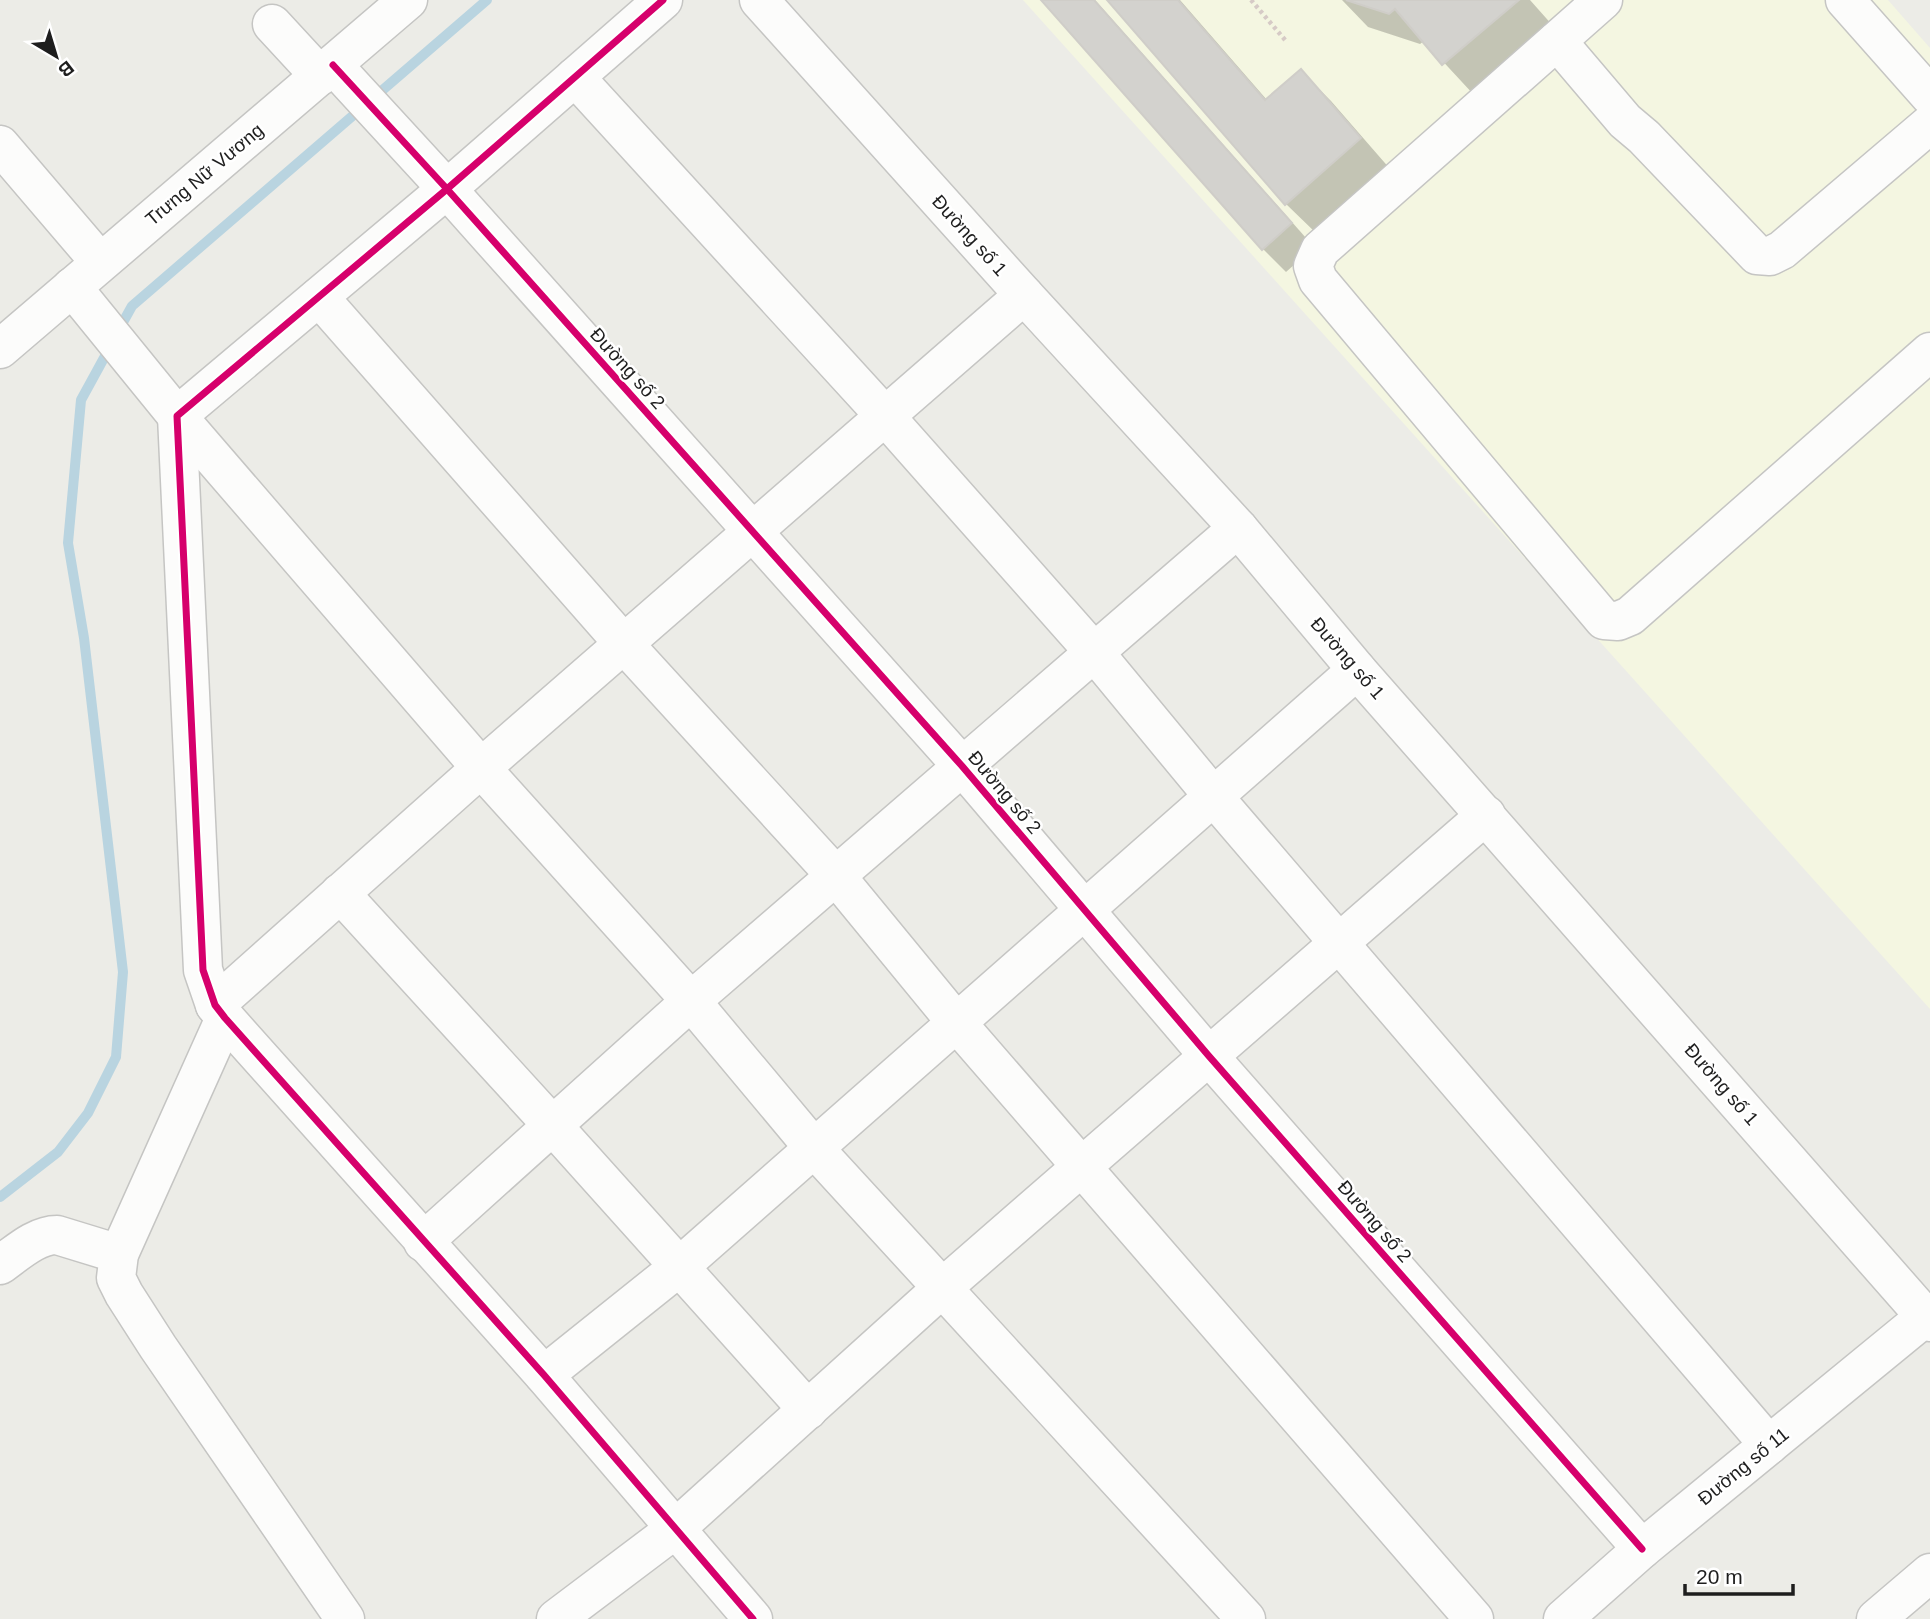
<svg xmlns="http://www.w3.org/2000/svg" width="1930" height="1619" font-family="Helvetica,sans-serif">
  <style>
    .education { fill: #f4f6e1 }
    .shadow { fill: #0003 }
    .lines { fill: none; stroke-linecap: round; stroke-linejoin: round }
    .stream { stroke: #b9d4e0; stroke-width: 10 }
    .building { fill: #d3d2ce; stroke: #cfcdc8; stroke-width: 2 }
    .minor-casing { stroke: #c5c5c3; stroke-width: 41 }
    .path { stroke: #d6cac6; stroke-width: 4.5; stroke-dasharray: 3.5 3.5; stroke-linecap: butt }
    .minor { stroke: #fcfcfb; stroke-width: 38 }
    .cycleway-casing { stroke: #fff; stroke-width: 11 }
    .cycleway { stroke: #d6006c; stroke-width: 7 }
    .labels { text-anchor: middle; stroke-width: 5; stroke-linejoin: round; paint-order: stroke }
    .street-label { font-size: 19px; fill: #1e1e1e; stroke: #fff }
  </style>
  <rect width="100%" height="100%" fill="#ecece7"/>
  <path class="education" d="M1023,0h865l42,48v961z"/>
  <g class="shadow">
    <path d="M1043,0h52l219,247 -28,25 -23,-23z"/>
    <path d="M1110,0h70l87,100 34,-29 30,30 60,69 -74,64 -31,-30z"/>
    <path d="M1342,0h188l24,27 -80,68 -50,-54 -4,3 -52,-17z"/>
  </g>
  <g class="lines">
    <g class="stream">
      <path d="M117,333l15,-27 355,-306"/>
      <path d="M0,1197l58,-45 30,-39 28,-56 7,-85 -39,-334 -16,-95 13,-143 29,-53"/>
    </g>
  </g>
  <g class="building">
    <path d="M1041,0h53l198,223 -30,27z"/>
    <path d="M1107,0h71l87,100 36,-31 60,69 -76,67z"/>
    <path d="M1346,0h173l-77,65 -47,-56 -6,5z"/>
  </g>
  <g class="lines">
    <defs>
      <g id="minor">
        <path d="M663,0l-216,189 -270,227 26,554 12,35 10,13 319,357 209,244"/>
        <path d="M759,0l265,295 214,233 119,142 573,652"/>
        <path d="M1603,0l-283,250 -7,16 5,14 286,340 14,1 12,-5 300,-264"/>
        <path d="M1845,0l85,96"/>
        <path d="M272,24l48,52"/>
        <path d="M1557,41l68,80 19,16 113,118 13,1 12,-6 148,-126"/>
        <path d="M333,65l114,124 515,577 246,289 434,494"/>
        <path d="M575,77l310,339 209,236 119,144 556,649"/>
        <path d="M0,145l100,117"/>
        <path d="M72,287l105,129 304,352 210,233 122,146 433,472"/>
        <path d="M319,297l305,347 212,232 120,146 518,597"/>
        <path d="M0,349l408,-349"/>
        <path d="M340,893l213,233 255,284"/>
        <path d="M215,1005l266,-237 543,-473"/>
        <path d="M225,1018l-106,236 -3,24 8,16 34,53 187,272"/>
        <path d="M423,1242l268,-241 547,-473"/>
        <path d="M0,1265c17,-12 36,-30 57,-30l62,19"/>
        <path d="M544,1375l135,-108 678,-597"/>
        <path d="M556,1619l118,-89 267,-241 545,-474"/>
        <path d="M1563,1619l79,-70 283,-232"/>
        <path d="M1876,1619l54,-46"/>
      </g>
    </defs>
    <use href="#minor" class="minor-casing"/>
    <path class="path" d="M1251,0l35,41"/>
    <use href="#minor" class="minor"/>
    <defs>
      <g id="cycleway">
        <path d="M663,0l-216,189 -270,227 26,554 12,35 10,13 319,357 209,244"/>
        <path d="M333,65l114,124 515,577 246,289 434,494"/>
      </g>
    </defs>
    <use href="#cycleway" class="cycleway-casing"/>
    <use href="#cycleway" class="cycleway"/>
  </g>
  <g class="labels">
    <g class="street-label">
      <text transform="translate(204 174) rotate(-40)" y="7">Trưng Nữ Vương</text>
      <text transform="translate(970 235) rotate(48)" y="7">Đường số 1</text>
      <text transform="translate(628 368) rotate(48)" y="7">Đường số 2</text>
      <text transform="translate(1348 658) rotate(49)" y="7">Đường số 1</text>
      <text transform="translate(1005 792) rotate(50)" y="7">Đường số 2</text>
      <text transform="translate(1722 1084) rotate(49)" y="7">Đường số 1</text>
      <text transform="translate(1375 1221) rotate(49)" y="7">Đường số 2</text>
      <text transform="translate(1743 1466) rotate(-39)" y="7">Đường số 11</text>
    </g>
  </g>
  <g transform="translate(56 56) rotate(142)" stroke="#ffffff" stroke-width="5" paint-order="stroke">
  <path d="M0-5L12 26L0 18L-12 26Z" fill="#1e1e1e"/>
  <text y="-10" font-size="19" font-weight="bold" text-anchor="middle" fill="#1e1e1e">B</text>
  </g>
  <path d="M1685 1584v10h108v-10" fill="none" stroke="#1e1e1e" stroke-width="3.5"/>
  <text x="1696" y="1584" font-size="21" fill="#1e1e1e" stroke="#ffffff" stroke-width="5" paint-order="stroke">20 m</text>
</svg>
